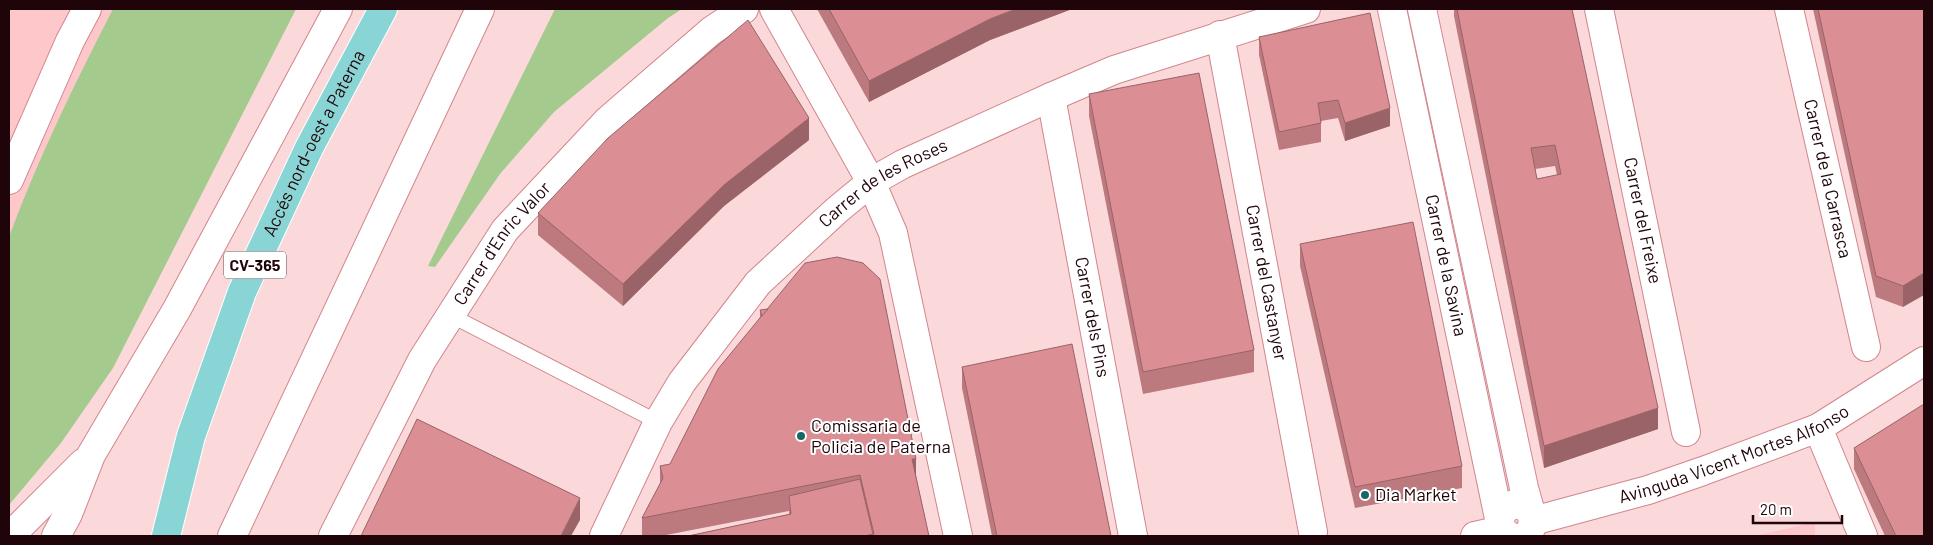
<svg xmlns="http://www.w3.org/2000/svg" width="1933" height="545" font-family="Barlow,sans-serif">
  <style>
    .built { fill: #fec8cb }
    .green { fill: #a4ca8e }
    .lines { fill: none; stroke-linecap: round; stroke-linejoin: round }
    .lane-casing { stroke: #d1858c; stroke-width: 16 }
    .street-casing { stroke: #d1858c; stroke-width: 30 }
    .secondary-casing { stroke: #d1858c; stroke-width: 30 }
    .primary-casing { stroke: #fff; stroke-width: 30 }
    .lane { stroke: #fff; stroke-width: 14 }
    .street { stroke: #fff; stroke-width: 28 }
    .secondary { stroke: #fff; stroke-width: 28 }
    .primary { stroke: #89d4d4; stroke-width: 28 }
    .wall { fill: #bc7a7f; fill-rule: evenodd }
    .shaded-wall { fill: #996368 }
    .building { fill: #db8e94; stroke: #996368; fill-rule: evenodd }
    .poi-dot { fill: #186665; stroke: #fff; stroke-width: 2 }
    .labels { text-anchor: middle; stroke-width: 4; stroke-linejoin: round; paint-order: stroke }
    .shield { fill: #fff; stroke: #625053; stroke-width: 1 }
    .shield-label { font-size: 16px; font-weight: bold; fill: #1f0509 }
    .street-label { font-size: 18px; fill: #1f0509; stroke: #fff }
    .poi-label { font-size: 18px; fill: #1f0509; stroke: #fff; text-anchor: start }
  </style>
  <rect width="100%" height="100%" fill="#fbd9db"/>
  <g class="built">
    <path d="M9,9h148l-148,356z"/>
    <path d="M1815,522v14h-61z"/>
  </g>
  <g class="green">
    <path d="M113,9h183l-183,359 -52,75 -52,62v-268c29,-79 66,-154 104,-228z"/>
    <path d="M555,9h127l-14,9 -114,94 -54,62 -65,93 -7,-1z"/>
  </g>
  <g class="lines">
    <defs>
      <path id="lane" d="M450,315l208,107"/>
      <g id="street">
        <path d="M774,9l97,173 22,51 65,303"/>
        <path id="s1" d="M1392,9l108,514"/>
        <path d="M1422,9l102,479 7,25"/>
        <path id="s2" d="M1599,9l87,423"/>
        <path id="s3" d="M1789,9l77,338"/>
        <path id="s4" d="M1220,35l93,497"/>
        <path id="s5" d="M1051,97l82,439"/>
        <path d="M9,180l61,-139 17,-32"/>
        <path d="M1818,428l45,108"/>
        <path id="s6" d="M333,536l89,-176 83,-130 103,-110 103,-89 33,-22"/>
        <path id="s7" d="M604,536l54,-114 24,-40 76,-99 79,-73 34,-28 32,-18 148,-67 63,-27 192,-61"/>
      </g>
      <g id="secondary">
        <path id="s8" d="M1533,521l115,-31 55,-19 115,-43 106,-67"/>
        <path d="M10,536l73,-73"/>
        <path d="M56,536l12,-22 23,-59 86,-146 161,-300"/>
        <path d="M232,536l248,-527"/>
        <path d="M1475,536l27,-6"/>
        <path d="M1509,536l-7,-6 -3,-11 6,-10 9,-5c18,1 25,19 12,31"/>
      </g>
      <g id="primary">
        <path id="s9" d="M166,536l25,-100 51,-144 67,-144 74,-139"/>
      </g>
    </defs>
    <use href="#lane" class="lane-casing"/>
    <use href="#street" class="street-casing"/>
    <use href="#secondary" class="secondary-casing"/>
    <use href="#primary" class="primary-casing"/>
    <use href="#lane" class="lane"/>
    <use href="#street" class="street"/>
    <use href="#secondary" class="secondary"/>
    <use href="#primary" class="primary"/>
  </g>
  <g class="wall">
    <path d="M817,9h255l-82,31 -121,62z"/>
    <path d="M1454,9h118l86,420 -114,39 -90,-452zM1555,166l2,9 -20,4 -2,-10z"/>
    <path d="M1813,9h111l-21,298 -27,-10z"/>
    <path d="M1259,37l131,89 -45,15 -7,-23 -17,3v21l-42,8 -20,-95z"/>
    <path d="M1089,94l165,256v22l-111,22 -54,-278z"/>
    <path d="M809,140l-85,66 -101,100 -85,-71v-22z"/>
    <path d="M1300,244l162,222v22l-107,20 -55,-242z"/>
    <path d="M760,310l156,166 13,60h-241l101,-22v-3l-128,25h-19v-18l18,-34v-18l10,-2 90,-146z"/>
    <path d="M962,367l149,169h-119l-30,-148z"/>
    <path d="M1854,448l70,88h-39l-31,-67z"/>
  </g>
  <g class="shaded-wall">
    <path d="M1016,9h56l-82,31 -121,62v-21l121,-62z"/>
    <path d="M1390,108v18l-45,15v-18z"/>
    <path d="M809,118v22l-85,66 -101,100v-22l101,-99z"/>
    <path d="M1924,273v22l-21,12v-21z"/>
    <path d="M1658,408v21l-114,39v-22z"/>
    <path d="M912,459h4v21z"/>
    <path d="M580,498v22l-9,16h-10z"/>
  </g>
  <g class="building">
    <path d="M829,9h187l-26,10 -121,62z"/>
    <path d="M1457,9h115l86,399 -114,38zM1555,145l6,29 -24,5 -6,-31z"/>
    <path d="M1818,9h106v264l-21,13 -27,-10z"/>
    <path d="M1370,13l20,95 -45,15 -7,-23 -20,3 3,20 -42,9 -20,-95z"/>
    <path d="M748,20l61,98 -85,67 -101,99 -85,-71 70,-75z"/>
    <path d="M1199,73l55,277 -111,22 -54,-278z"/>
    <path d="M1413,222l49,244 -107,21 -55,-243z"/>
    <path d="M837,257l26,6 17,16 36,180h-4l17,77h-64l9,-2 -14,-59 -218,43 21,-40 -3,-12 10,-2 48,-95 87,-106z"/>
    <path d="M768,309l-6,7 -2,-6z"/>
    <path d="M1072,344l39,192h-114l-35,-169z"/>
    <path d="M1924,404v132h-28l-42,-88z"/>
    <path d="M417,419l163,79 -19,38h-200z"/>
    <path d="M860,479l13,55 -8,2h-177l103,-22 -2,-18z"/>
  </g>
  <g class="poi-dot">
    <circle cx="801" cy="436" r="5"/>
    <circle cx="1365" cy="495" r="5"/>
  </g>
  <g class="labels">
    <rect class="shield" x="224" y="251.5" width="62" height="27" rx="4"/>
    <g class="shield-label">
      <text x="255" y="271">CV-365</text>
    </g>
    <g class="street-label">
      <text dy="6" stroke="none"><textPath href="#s9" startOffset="421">Accés nord-oest a Paterna</textPath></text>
      <text dy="6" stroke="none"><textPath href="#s3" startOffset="174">Carrer de la Carrasca</textPath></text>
      <text dy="6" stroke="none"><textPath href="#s7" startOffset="459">Carrer de les Roses</textPath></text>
      <text dy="6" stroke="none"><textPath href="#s2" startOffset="216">Carrer del Freixe</textPath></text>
      <text dy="6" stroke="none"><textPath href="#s6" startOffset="339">Carrer d'Enric Valor</textPath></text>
      <text dy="6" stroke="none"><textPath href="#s1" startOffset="262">Carrer de la Savina</textPath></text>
      <text dy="6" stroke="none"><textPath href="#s4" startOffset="252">Carrer del Castanyer</textPath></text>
      <text dy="6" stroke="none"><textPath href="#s5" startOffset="224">Carrer dels Pins</textPath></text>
      <text dy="6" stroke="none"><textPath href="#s8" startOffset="212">Avinguda Vicent Mortes Alfonso</textPath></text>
    </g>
    <g class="poi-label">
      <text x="811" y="432">Comissaria de<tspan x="811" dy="21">Policia de Paterna</tspan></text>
      <text x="1375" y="501">Dia Market</text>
    </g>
  </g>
  <rect width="1933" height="545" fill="none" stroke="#1f0509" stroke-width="20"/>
  <path d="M1753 515v8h89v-8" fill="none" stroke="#1f0509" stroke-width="2.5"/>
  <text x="1760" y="515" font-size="15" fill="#1f0509" stroke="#ffffff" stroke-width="4" paint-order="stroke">20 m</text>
</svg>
